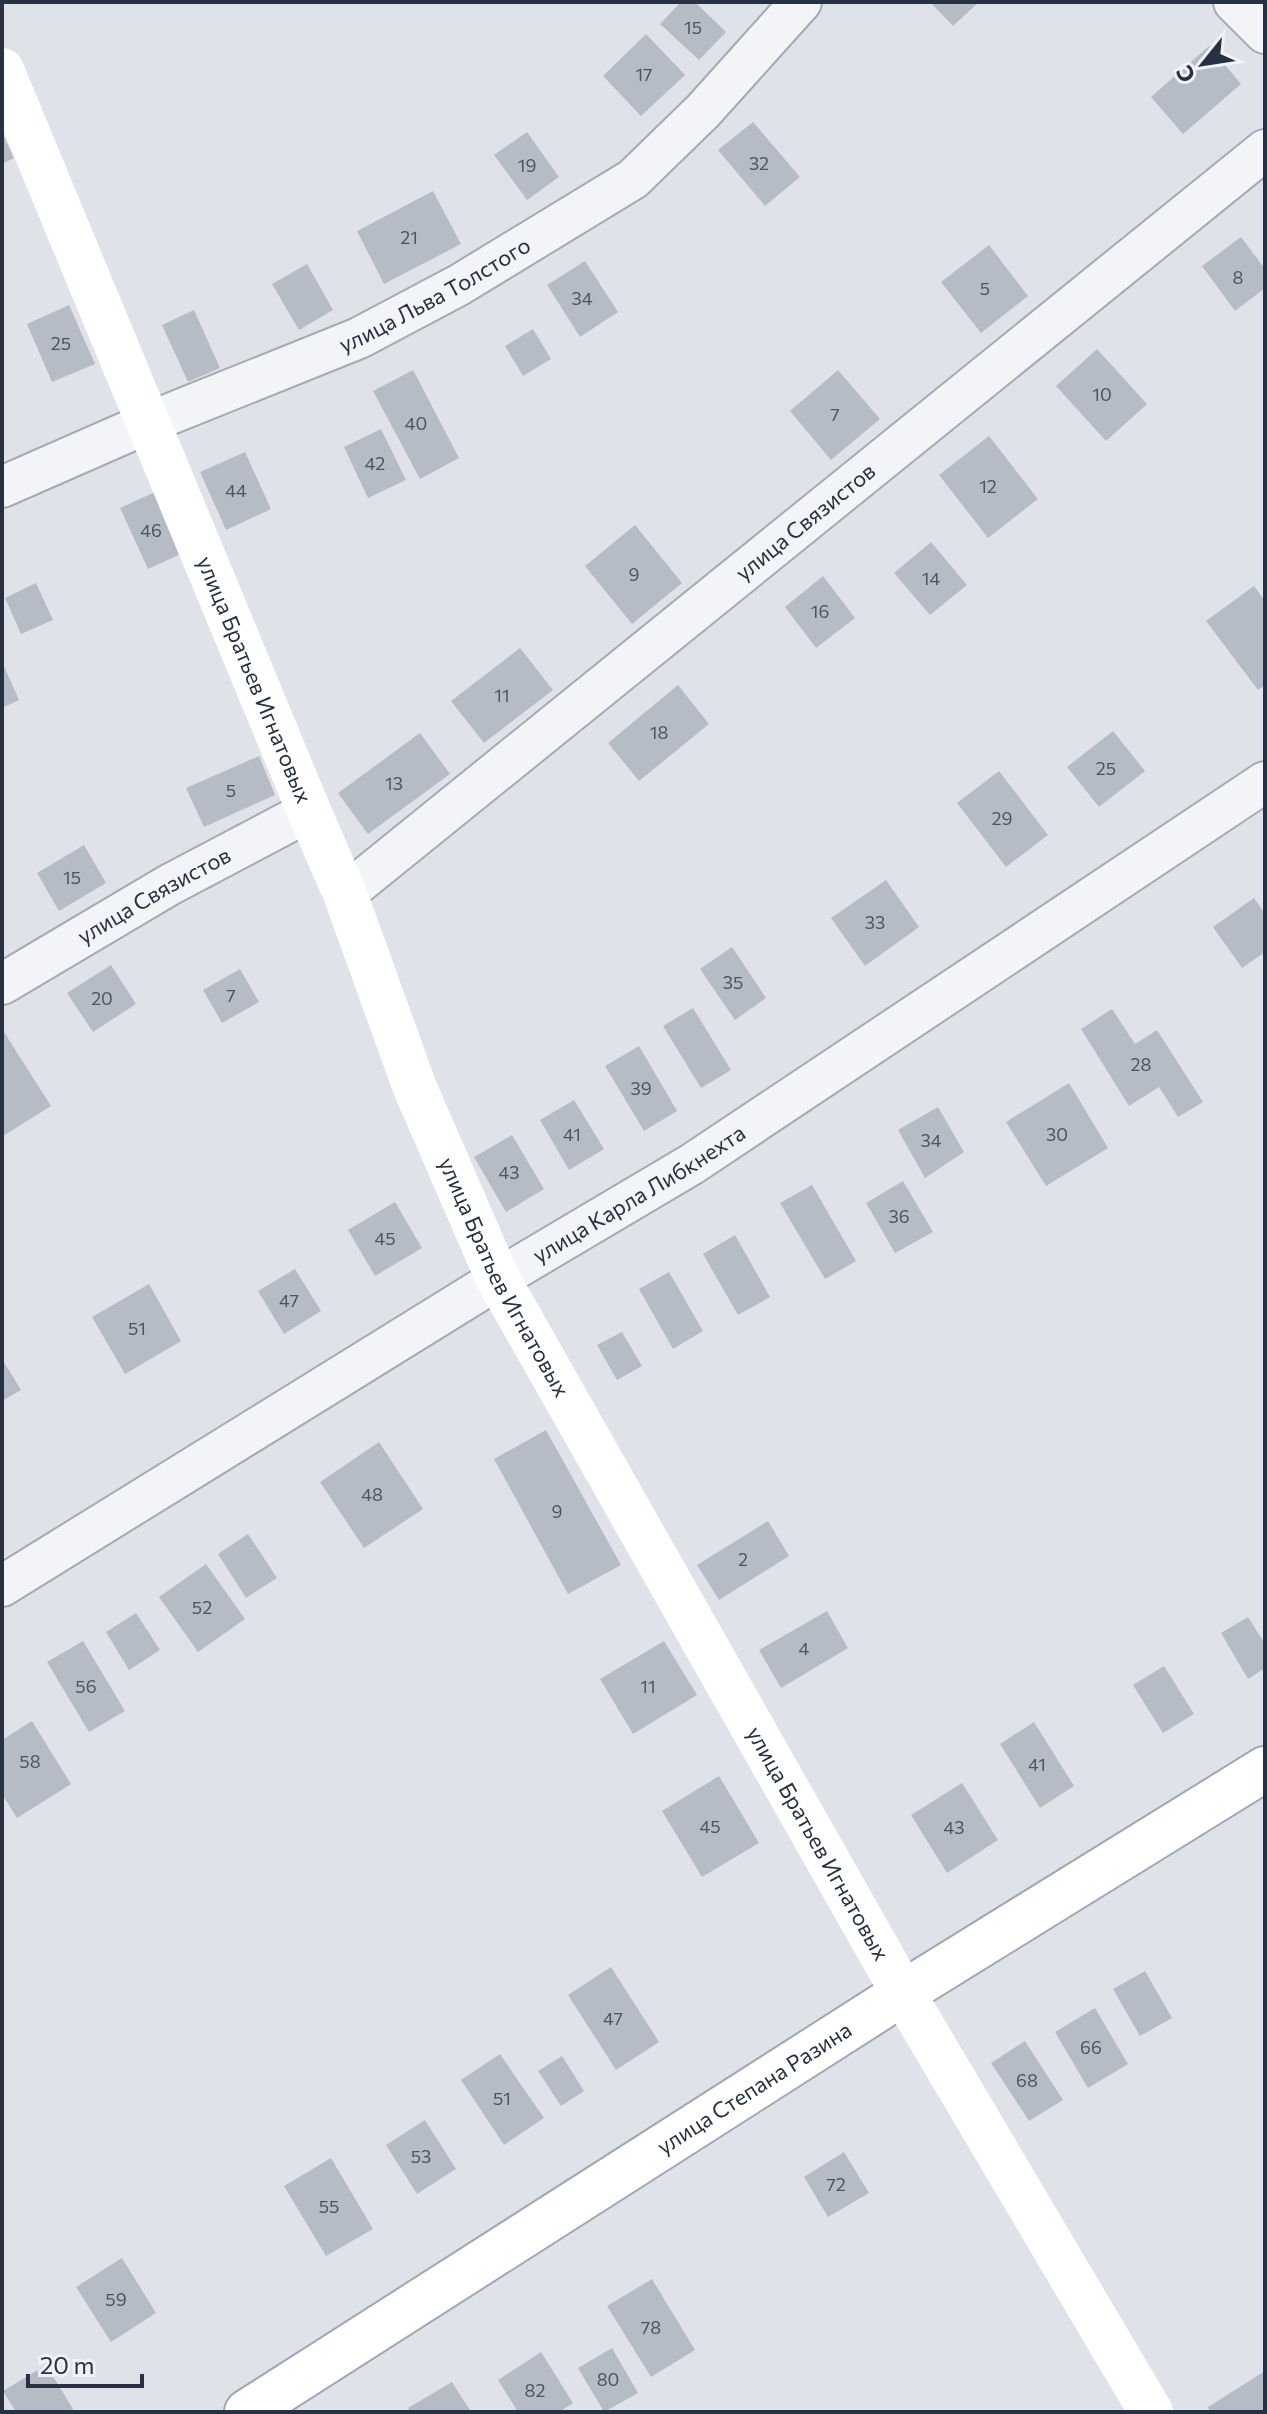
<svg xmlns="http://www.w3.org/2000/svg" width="1267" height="2414" font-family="Commissioner,sans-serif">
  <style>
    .building { fill: #b6bcc6 }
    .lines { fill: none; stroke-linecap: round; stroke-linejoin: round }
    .street-casing { stroke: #a4aab3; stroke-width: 44 }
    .primary-casing { stroke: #9ea8b5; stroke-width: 48 }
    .street { stroke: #f2f4f7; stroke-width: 40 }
    .secondary { stroke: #fff; stroke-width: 44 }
    .primary { stroke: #fff; stroke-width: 44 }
    .labels { text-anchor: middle; stroke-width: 6; stroke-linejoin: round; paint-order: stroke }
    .number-label { font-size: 18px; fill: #4b5462 }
    .street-label { font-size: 22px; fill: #273141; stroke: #eff2f7 }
  </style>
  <rect width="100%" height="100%" fill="#dfe3e9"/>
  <g class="building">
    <path d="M681,2h14l31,30 -27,28 -39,-36z"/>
    <path d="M930,2h49l-26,24z"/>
    <path d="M646,34l39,41 -44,41 -38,-40z"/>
    <path d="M1209,46l32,38 -58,50 -32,-37z"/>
    <path d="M753,122l47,55 -35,29 -47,-56z"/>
    <path d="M527,132l32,45 -32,23 -33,-45z"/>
    <path d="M2,133l12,25 -12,6z"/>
    <path d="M433,191l28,53 -77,40 -27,-53z"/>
    <path d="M1241,237l24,32v19l-30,23 -33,-45z"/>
    <path d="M989,245l39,51 -47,37 -40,-51z"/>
    <path d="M585,261l33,51 -38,25 -33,-52z"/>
    <path d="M307,264l26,46 -34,20 -27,-46z"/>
    <path d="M69,305l26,59 -43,18 -25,-58z"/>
    <path d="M194,310l26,58 -32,14 -26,-57z"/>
    <path d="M533,329l18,30 -28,17 -18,-30z"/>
    <path d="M1097,349l50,55 -41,37 -50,-55z"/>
    <path d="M413,370l46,88 -39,21 -47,-88z"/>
    <path d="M838,370l42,49 -49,41 -41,-49z"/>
    <path d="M381,429l25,51 -38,18 -24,-51z"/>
    <path d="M989,436l49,63 -50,39 -49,-63z"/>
    <path d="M245,452l26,57 -45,21 -26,-58z"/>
    <path d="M155,492l28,61 -35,16 -28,-61z"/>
    <path d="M635,525l47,58 -50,41 -47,-58z"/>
    <path d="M931,542l36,43 -37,30 -36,-42z"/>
    <path d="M823,576l32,42 -39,30 -31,-41z"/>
    <path d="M36,583l17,37 -32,14 -16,-36z"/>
    <path d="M1254,586l11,15v84l-7,5 -52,-69z"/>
    <path d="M520,648l33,42 -69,53 -33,-42z"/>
    <path d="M2,662l17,38 -17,8z"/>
    <path d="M678,685l31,39 -70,57 -31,-38z"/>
    <path d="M1113,731l32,40 -46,36 -32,-40z"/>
    <path d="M420,733l30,41 -82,60 -30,-41z"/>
    <path d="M259,756l16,39 -71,32 -18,-39z"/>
    <path d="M999,771l49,64 -42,32 -49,-64z"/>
    <path d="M84,845l22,38 -47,28 -22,-38z"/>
    <path d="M886,880l33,47 -54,39 -34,-48z"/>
    <path d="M1254,898l11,16v38l-23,16 -29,-41z"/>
    <path d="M732,947l34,51 -31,22 -35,-51z"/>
    <path d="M111,965l25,39 -43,28 -26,-39z"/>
    <path d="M240,969l19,33 -37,21 -19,-33z"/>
    <path d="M693,1008l38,62 -30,18 -38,-62z"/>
    <path d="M1112,1009l23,35 22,-14 46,72 -25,15 -19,-30 -30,19 -48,-77z"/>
    <path d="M4,1032l47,74 -48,30 -1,-102z"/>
    <path d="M639,1046l38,65 -33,20 -39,-65z"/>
    <path d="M1069,1083l39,65 -62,38 -40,-64z"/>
    <path d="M574,1100l30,49 -35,21 -29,-50z"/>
    <path d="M938,1107l26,45 -39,26 -27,-48z"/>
    <path d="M512,1135l32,54 -38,23 -32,-55z"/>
    <path d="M903,1181l30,51 -38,21 -29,-50z"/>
    <path d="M812,1185l44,76 -31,18 -45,-76z"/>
    <path d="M395,1202l27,46 -47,28 -27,-46z"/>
    <path d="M735,1235l35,62 -32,18 -35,-61z"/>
    <path d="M295,1269l26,42 -37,23 -26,-43z"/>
    <path d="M669,1272l34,59 -30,18 -34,-60z"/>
    <path d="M149,1284l32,57 -56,33 -33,-57z"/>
    <path d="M622,1332l20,34 -25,14 -20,-35z"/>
    <path d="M2,1359l19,31 -19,11z"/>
    <path d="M546,1430l75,135 -53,29 -74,-135z"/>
    <path d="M379,1442l44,67 -59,39 -44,-66z"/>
    <path d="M768,1521l21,35 -70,44 -22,-35z"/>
    <path d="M248,1534l29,44 -31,20 -28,-44z"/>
    <path d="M206,1564l39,55 -47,33 -39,-55z"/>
    <path d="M827,1611l21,37 -67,40 -22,-38z"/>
    <path d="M136,1613l24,37 -31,20 -23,-38z"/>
    <path d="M1248,1617l17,27v24l-17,11 -27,-46z"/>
    <path d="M83,1641l42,70 -36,21 -42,-70z"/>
    <path d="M664,1641l33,54 -64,39 -33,-55z"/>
    <path d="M1164,1666l30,48 -31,19 -30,-48z"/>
    <path d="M32,1721l39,63 -54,34 -15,-24v-54z"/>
    <path d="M1034,1722l40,64 -34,22 -40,-64z"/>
    <path d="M719,1776l40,67 -57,34 -40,-66z"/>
    <path d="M962,1783l36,57 -51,33 -36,-58z"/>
    <path d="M611,1967l48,75 -43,28 -48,-75z"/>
    <path d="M1145,1971l27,47 -32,18 -27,-47z"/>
    <path d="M1095,2008l33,56 -40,24 -33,-56z"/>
    <path d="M1025,2041l38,59 -34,21 -38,-58z"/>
    <path d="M500,2054l44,64 -40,27 -43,-65z"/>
    <path d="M562,2056l22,35 -23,15 -23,-35z"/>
    <path d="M425,2120l31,49 -39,25 -31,-49z"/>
    <path d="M844,2152l25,41 -41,24 -24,-40z"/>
    <path d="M331,2158l42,71 -47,27 -42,-70z"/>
    <path d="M122,2258l34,55 -45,29 -35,-55z"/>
    <path d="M652,2279l43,71 -44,27 -44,-71z"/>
    <path d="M612,2348l26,45 -34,19 -26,-44z"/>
    <path d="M541,2352l32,51 -14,9h-41l-20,-32z"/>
    <path d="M46,2365l27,44 -6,3h-51l-13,-21z"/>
    <path d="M1265,2371v41h-55l-2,-5z"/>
    <path d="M452,2382l19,30h-60l-3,-4z"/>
  </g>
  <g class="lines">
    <defs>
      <g id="street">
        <path d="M1234,2l31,31"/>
        <path id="s1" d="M2,487l148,-65 209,-84 100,-53 174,-106 70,-68 98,-109"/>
        <path id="s2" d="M345,894l920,-744"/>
        <path id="s3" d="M2,984l167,-99 140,-74"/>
        <path id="s4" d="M2,1586l496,-307 194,-115 573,-382"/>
      </g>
      <g id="primary">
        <path id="s6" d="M247,2412l656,-419 362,-224"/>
      </g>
    </defs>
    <use href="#street" class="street-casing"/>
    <use href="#primary" class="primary-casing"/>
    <use href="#street" class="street"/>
    <path class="secondary" id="s5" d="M2,70l307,741 36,83 70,194 83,191 405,714 248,419"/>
    <use href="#primary" class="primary"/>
  </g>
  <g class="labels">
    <g class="number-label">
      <text x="693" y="34">15</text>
      <text x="644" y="81">17</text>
      <text x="759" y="170">32</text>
      <text x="527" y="172">19</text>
      <text x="409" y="244">21</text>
      <text x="1238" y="284">8</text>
      <text x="985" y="295">5</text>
      <text x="582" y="305">34</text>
      <text x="61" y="350">25</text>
      <text x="1102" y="401">10</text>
      <text x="835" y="421">7</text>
      <text x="416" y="430">40</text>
      <text x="375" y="470">42</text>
      <text x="988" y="493">12</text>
      <text x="236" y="497">44</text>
      <text x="151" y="537">46</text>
      <text x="634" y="581">9</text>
      <text x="931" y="585">14</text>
      <text x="820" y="618">16</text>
      <text x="502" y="702">11</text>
      <text x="659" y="739">18</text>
      <text x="1106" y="775">25</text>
      <text x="394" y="790">13</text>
      <text x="231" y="797">5</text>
      <text x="1002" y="825">29</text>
      <text x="72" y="884">15</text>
      <text x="875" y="929">33</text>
      <text x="733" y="989">35</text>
      <text x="231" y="1002">7</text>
      <text x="102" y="1005">20</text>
      <text x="1141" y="1071">28</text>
      <text x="641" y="1095">39</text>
      <text x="572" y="1141">41</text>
      <text x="1057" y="1141">30</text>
      <text x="931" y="1147">34</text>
      <text x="509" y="1179">43</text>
      <text x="899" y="1223">36</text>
      <text x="385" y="1245">45</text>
      <text x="289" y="1307">47</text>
      <text x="137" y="1335">51</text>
      <text x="372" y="1501">48</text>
      <text x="557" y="1518">9</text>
      <text x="743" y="1566">2</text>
      <text x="202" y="1614">52</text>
      <text x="804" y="1655">4</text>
      <text x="86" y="1693">56</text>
      <text x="648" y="1693">11</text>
      <text x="30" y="1768">58</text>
      <text x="1037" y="1771">41</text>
      <text x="710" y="1833">45</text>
      <text x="954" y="1834">43</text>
      <text x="613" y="2025">47</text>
      <text x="1091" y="2054">66</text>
      <text x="1027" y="2087">68</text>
      <text x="502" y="2105">51</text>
      <text x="421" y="2163">53</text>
      <text x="836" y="2191">72</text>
      <text x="329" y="2213">55</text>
      <text x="116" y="2306">59</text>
      <text x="651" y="2334">78</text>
      <text x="608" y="2386">80</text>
      <text x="535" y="2397">82</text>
    </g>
    <g class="street-label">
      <text dy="8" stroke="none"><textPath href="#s1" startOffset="474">улица Льва Толстого</textPath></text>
      <text dy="8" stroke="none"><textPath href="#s2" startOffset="592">улица Связистов</textPath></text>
      <text dy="8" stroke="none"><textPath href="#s5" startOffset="660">улица Братьев Игнатовых</textPath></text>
      <text dy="8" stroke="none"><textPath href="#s3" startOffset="176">улица Связистов</textPath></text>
      <text dy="8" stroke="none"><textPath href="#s4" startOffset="748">улица Карла Либкнехта</textPath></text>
      <text dy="8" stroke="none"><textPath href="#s5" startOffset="1308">улица Братьев Игнатовых</textPath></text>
      <text dy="8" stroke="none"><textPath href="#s5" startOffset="1956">улица Братьев Игнатовых</textPath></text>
      <text dy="8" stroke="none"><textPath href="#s6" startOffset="602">улица Степана Разина</textPath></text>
    </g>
  </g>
  <rect width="1267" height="2414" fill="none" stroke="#273141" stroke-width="8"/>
  <g transform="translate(1203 64) rotate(240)" stroke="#eff2f7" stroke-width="6" paint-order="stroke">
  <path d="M0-6L14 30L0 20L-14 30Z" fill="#273141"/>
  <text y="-12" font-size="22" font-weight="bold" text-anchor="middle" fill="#273141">С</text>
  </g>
  <path d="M28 2374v12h114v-12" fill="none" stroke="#273141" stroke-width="4"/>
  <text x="40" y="2374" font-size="24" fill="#273141" stroke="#eff2f7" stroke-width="6" paint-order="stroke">20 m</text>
</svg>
